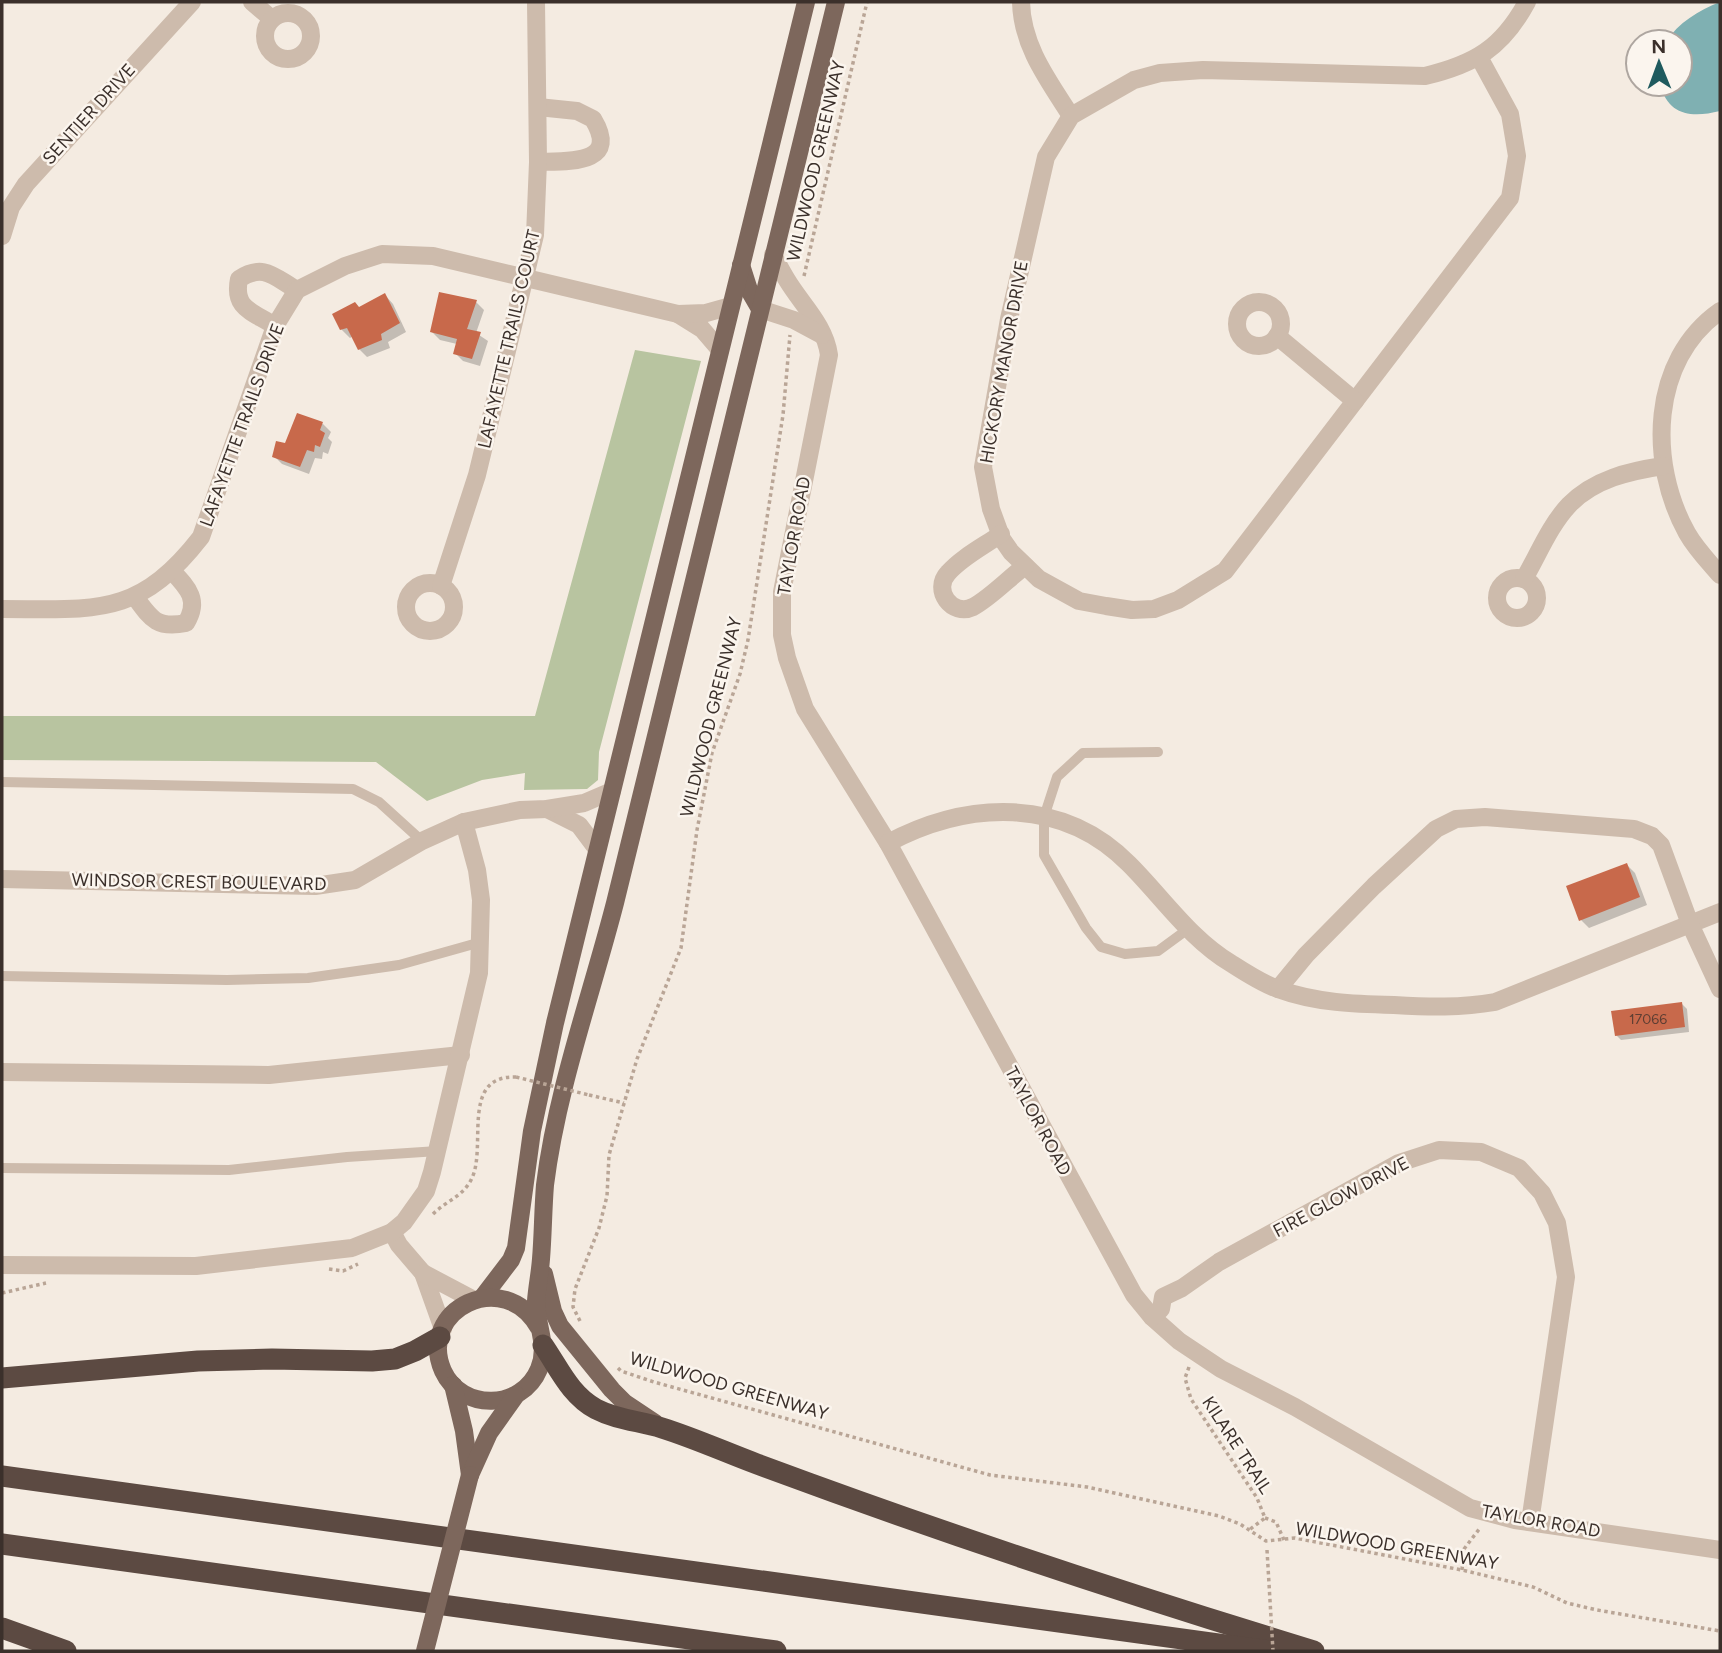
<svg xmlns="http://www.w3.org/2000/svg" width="1722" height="1653" font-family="Figtree,sans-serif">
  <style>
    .green { fill: #b8c4a0 }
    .water { fill: #7fb0b2 }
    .shadow { fill: #0003 }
    .building { fill: #c8694b }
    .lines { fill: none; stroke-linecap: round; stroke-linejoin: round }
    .path { stroke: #b9a596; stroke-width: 3.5; stroke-dasharray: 3.5 3.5; stroke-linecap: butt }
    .lane { stroke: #cdbbac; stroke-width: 10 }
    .street { stroke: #cdbbac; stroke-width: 18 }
    .primary { stroke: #7d675c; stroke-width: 18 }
    .highway { stroke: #5c4a42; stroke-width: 21 }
    .path-bridge { stroke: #b9a596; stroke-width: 3.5; stroke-dasharray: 3.5 3.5; stroke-linecap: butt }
    .primary-bridge { stroke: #7d675c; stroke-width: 18 }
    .labels { text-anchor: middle; stroke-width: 5; stroke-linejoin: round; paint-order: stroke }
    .number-label { font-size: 14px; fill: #5e3e33 }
    .street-label { font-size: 18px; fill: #3b302b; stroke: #fbf5ee }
  </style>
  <rect width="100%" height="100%" fill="#f4ebe1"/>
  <path class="green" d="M635,350l66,11 -102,391 -1,28 -11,9 -63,1 1,-17 -43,7 -55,21 -51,-39 -374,-2v-44h533z"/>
  <path class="water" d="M1720,2v109c-28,7 -52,5 -60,-27h20v-42h-14c12,-19 33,-32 54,-40z"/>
  <g class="shadow">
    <path d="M385,295l8,9 13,28 -18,10 2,6 -23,9 -8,-8 -6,-13 -3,2 -9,-9 18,-20z"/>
    <path d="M476,302l8,8 -8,23 12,8 -8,25 -17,-5 -8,-8 2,-9 -17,-4 -8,-8z"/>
    <path d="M298,415l25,9 8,8 -3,6 4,4 -4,12 -5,-2 -1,7 -7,-1 -6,16 -27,-10 -8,-8 12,-11z"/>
    <path d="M1627,865l8,8 12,32 -58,23 -8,-8z"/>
    <path d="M1682,1004l5,5 2,23 -68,8 -5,-5z"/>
  </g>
  <g class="building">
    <path d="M439,292l38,8 -10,29 14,3 -9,27 -19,-5 4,-15 -27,-7z"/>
    <path d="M385,293l15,30 -19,11 1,6 -24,10 -11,-22 -7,2 -8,-16 23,-12 4,5z"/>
    <path d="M297,413l26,9 -3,8 5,3 -5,14 -5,-2 -1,7 -7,-2 -7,17 -28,-10 4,-16 9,2z"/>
    <path d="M1627,863l13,34 -61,24 -13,-35z"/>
    <path d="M1682,1002l3,25 -70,9 -4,-25z"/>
  </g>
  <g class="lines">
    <g class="path">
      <path d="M804,276l63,-274"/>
      <path d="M589,1095l35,8"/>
      <path d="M433,1214c13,-13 31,-18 39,-36 15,-32 -12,-103 44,-101"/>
      <path d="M329,1269l14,2 15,-7"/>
      <path d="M2,1293l44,-10"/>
      <path d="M580,1321l-7,-14 2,-18 24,-61 8,-32 2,-41 28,-96 44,-111 16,-118 15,-77 28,-79 8,-34 35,-225 7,-80"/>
      <path d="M1189,1367l-4,11 6,21 66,99 8,20 -16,12"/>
      <path d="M618,1368l3,3 33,11 336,93 97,12 132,29 21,8 26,17 29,-3 167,32 71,17 34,16 30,7 123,21"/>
      <path d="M1265,1518l11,4 8,18"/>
      <path d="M1462,1570l2,-21 16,-21"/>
    </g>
    <g class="lane">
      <path d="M1158,752l-75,1 -26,24 -13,40v38l42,73 15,19 24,7 33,-3 30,-22"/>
      <path d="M2,782l351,7 26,13 43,39"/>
      <path d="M2,976l225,4 81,-2 91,-13 82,-23"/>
      <path d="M2,1168l227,2 118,-13 91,-6"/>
    </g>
    <g class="street">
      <path d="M252,2l20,17"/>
      <path d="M1021,2c1,44 27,78 50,114"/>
      <circle cx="288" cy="36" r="23"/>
      <path d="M1479,57l31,57 7,42 -7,42 -285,373 -47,29 -24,9 -22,1 -26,-4 -27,-5 -40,-22 -28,-27 -9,-13 -11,-30 -8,-42 26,-148 37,-162 25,-41 63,-36 26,-7 43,-3 222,6c50,-12 77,-28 102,-74"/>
      <path d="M538,162c29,-1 83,3 55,-43l-16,-8 -39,-4"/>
      <path d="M2,236l9,-29 15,-23 166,-182"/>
      <path d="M773,255c5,9 9,17 14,25 15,25 38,45 42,75l-47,237v43l5,23 18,51 83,134 246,452 18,22 27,24 42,28 74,38 175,101 45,12 205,30"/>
      <circle cx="1259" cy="324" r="22"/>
      <path d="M760,309l34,11 28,15"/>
      <path d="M1720,311c-70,49 -72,152 -33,222 9,16 22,29 33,42"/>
      <path d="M678,314l24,15 18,21"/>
      <path d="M275,326c-23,-15 -42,-17 -36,-47 25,-16 35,-2 58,11"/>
      <path d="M1277,336l78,65"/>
      <path d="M1001,534c-17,12 -39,23 -53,39 -16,17 4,44 25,34 17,-9 36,-29 52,-41"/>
      <circle cx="1517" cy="598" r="20"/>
      <path d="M1524,579c14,-24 26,-54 45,-74 25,-26 61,-34 94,-39"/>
      <circle cx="430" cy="607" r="24"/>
      <path d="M441,586l36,-111 58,-240 3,-73 -2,-160"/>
      <path d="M135,597c16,22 22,32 51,26 14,-23 2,-35 -14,-52"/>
      <path d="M2,609c94,0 136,9 199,-72l74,-211 22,-36 48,-24 37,-12 51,2 245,58 28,-1 25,-7"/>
      <path d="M547,809l32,16 18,24"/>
      <path d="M888,843c79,-42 174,-47 241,21 34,34 61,75 103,100 14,9 31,20 46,25 38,14 77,15 116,16 34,2 67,3 101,-3l225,-90"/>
      <path d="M2,879l313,7 40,-6 67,-39 42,-19 56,-12 27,-1 37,-6 28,-12"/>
      <path d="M1278,989l28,-34 68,-69 62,-57 20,-10 29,-2 149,12 18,7 9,9 29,79 30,65"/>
      <path d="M2,1072l267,3 192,-20"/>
      <path d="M392,1232l7,13 24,28 20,56"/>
      <path d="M2,1265l194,1 156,-18 40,-16 12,-10 22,-31 6,-19 47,-199 2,-73 -4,-30 -13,-48"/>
      <path d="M423,1273l51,27"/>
      <path d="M1152,1317l9,-8 2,-12 19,-9 37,-26 180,-99 40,-13 42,2 38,16 23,25 15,30 9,54 -36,245"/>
    </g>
    <g class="primary">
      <path d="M741,265l8,25 11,19"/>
      <path d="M544,1274l9,37 7,15 52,64 13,13 30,20"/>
      <path d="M482,1298l29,-38 5,-12 16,-117 23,-108 251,-1021"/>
      <path d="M539,1328c-34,-62 -123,-19 -96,43 19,41 79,39 96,-2 10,-23 -3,-44 -3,-68 1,-14 4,-28 5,-42 2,-24 2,-49 4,-74 12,-96 46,-189 70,-282l221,-901"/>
      <path d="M453,1385l11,46 6,44"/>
      <path d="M470,1475l19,-42 27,-38"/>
    </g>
    <g class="highway">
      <path d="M543,1345c16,23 27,50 53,64 21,11 44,12 66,19 32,10 63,24 95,36 183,68 370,130 557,187"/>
      <path d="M2,1378l196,-17 74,-2 100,2 23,-2 20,-8 25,-14"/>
      <path d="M2,1476l1267,175"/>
      <path d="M2,1544l774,107"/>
      <path d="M2,1628l64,23"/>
    </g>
    <g class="path-bridge">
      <path d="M516,1077l73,18"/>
      <path d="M1267,1550l6,101"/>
    </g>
    <path class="primary-bridge" d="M425,1651l45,-176"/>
  </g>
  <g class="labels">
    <g class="number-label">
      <text x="1648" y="1024">17066</text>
    </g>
    <g class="street-label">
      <text transform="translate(89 114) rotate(-48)" y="6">SENTIER DRIVE</text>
      <text transform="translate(816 161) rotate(-77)" y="6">WILDWOOD GREENWAY</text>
      <text transform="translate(509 339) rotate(-77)" y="6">LAFAYETTE TRAILS COURT</text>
      <text transform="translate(1004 362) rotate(-80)" y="6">HICKORY MANOR DRIVE</text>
      <text transform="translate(242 425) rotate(-70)" y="6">LAFAYETTE TRAILS DRIVE</text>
      <text transform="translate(794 536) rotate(-80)" y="6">TAYLOR ROAD</text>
      <text transform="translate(711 717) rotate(-76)" y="6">WILDWOOD GREENWAY</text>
      <text transform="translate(199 882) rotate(1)" y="6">WINDSOR CREST BOULEVARD</text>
      <text transform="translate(1038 1121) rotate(62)" y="6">TAYLOR ROAD</text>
      <text transform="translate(1341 1197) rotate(-28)" y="6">FIRE GLOW DRIVE</text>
      <text transform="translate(729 1386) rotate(16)" y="6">WILDWOOD GREENWAY</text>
      <text transform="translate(1237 1445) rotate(57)" y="6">KILARE TRAIL</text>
      <text transform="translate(1541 1521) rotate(10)" y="6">TAYLOR ROAD</text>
      <text transform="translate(1397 1546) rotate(10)" y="6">WILDWOOD GREENWAY</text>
    </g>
  </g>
  <rect width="1722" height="1653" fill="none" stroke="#3b302b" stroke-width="7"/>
  <g transform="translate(1659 63) rotate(359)"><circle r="33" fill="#fbf5ee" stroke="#aea6a0" stroke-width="2"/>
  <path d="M0-5L12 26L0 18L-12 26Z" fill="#1f5a5e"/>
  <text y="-10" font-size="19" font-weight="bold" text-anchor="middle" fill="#3b302b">N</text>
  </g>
</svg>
